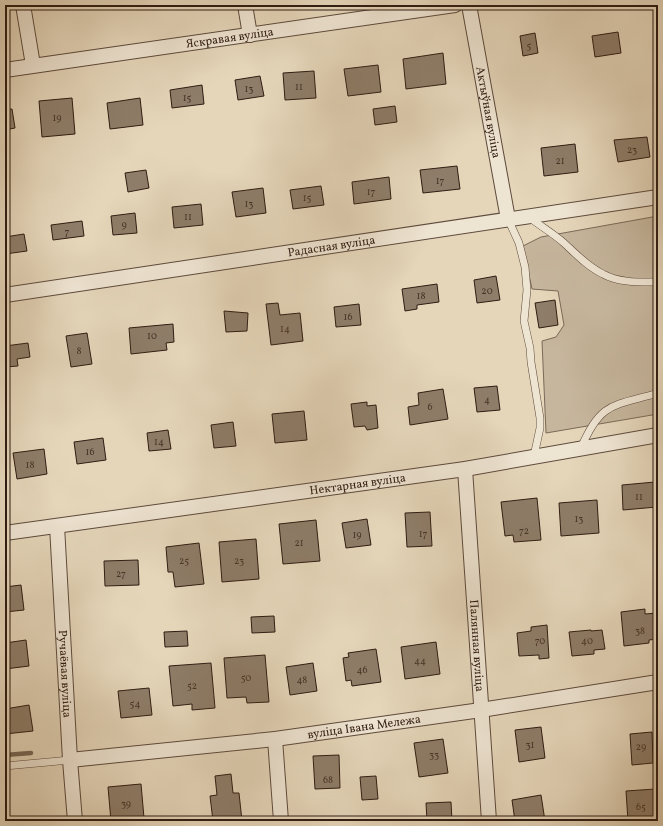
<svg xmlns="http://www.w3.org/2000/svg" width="663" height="826" font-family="Vollkorn,serif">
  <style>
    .green { fill: #c6b69d; stroke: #7b6958 }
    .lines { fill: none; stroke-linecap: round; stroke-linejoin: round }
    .stream { stroke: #765; stroke-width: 4.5 }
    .building { fill: #8e7d69; stroke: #301c12 }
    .lane-casing { stroke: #5d4a3c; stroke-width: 8 }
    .street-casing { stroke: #5d4a3c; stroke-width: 16 }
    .lane { stroke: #eee4d2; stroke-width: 7 }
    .street { stroke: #eee4d2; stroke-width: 14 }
    .labels { text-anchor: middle; stroke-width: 3; stroke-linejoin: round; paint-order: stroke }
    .number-label { font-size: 10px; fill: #483428 }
    .street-label { font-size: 12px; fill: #301c12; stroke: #eee4d2 }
  </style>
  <rect width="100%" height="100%" fill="#e5d6ba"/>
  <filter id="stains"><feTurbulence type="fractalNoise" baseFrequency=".005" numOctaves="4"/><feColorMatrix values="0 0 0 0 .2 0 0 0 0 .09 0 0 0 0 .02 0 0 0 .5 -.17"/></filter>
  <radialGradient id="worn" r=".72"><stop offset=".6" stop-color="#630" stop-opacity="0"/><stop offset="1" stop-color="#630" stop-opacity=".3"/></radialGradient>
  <path class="green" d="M658,216v198l-112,19 -4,-92 14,-4 8,-12 -6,-34 -26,-2 -9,-43 18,-9z"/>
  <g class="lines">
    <path class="stream" d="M5,755l26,-2"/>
  </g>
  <g class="building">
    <path d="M73,5h20l-20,3z"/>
    <path d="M618,32l3,21 -26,4 -3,-21z"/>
    <path d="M535,33l3,20 -15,3 -3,-20z"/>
    <path d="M443,53l3,31 -40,5 -3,-30z"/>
    <path d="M378,65l3,27 -33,4 -4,-27z"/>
    <path d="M314,71l2,27 -31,2 -2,-27z"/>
    <path d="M260,76l4,20 -26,4 -3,-20z"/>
    <path d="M202,85l2,19 -32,4 -2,-18z"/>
    <path d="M72,98l3,36 -33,3 -3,-36z"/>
    <path d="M140,98l3,27 -33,4 -3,-26z"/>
    <path d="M395,106l2,16 -22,3 -2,-16z"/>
    <path d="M12,109l3,19 -10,2v-20z"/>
    <path d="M647,137l3,20 -32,5 -4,-22z"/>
    <path d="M575,144l3,28 -34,4 -3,-28z"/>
    <path d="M457,166l3,23 -37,4 -3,-23z"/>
    <path d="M146,170l3,18 -21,4 -3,-19z"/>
    <path d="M389,177l2,22 -37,5 -2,-22z"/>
    <path d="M321,186l3,19 -31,4 -3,-19z"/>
    <path d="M263,188l3,25 -30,4 -4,-25z"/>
    <path d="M201,204l2,21 -29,3 -2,-21z"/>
    <path d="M135,213l2,20 -24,2 -2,-19z"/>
    <path d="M82,221l2,15 -31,4 -2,-15z"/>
    <path d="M24,234l3,17 -22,3v-17z"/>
    <path d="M496,276l4,24 -23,3 -3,-23z"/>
    <path d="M437,284l2,18 -22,3v4l-12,2 -3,-22z"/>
    <path d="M555,300l3,25 -19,3 -4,-25z"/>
    <path d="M278,303l2,12 20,-2 3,28 -32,4 -5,-41z"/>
    <path d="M359,304l2,21 -25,2 -2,-20z"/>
    <path d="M224,311l24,2 -1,18 -21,1z"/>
    <path d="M173,324l1,18 -8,1 1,7 -36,4 -2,-26z"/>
    <path d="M87,333l5,31 -21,3 -5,-31z"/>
    <path d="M28,343l2,14 -13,2 1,7 -13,1v-21z"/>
    <path d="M497,386l3,24 -23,2 -3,-24z"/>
    <path d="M443,389l5,30 -38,6 -2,-18 11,-2 -1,-12z"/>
    <path d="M367,402v4l9,-1 2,23 -11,2 -2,-4 -11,1 -3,-23z"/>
    <path d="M304,411l3,29 -32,3 -3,-29z"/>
    <path d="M233,422l3,24 -22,2 -3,-23z"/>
    <path d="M168,430l3,19 -22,2 -2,-18z"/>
    <path d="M103,438l3,22 -29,4 -3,-22z"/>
    <path d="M44,449l3,25 -30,5 -4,-26z"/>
    <path d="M655,482l2,25 -34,3 -1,-25z"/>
    <path d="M537,498l4,42 -27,2 -1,-7 -8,1 -4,-34z"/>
    <path d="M597,500l2,33 -38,3 -2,-33z"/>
    <path d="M430,512l2,34 -25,1 -2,-34z"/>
    <path d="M367,519l4,26 -25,3 -4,-25z"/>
    <path d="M316,520l4,41 -37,3 -4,-40z"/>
    <path d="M256,539l3,40 -37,3 -3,-40z"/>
    <path d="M199,543l5,41 -29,3 -2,-15h-5l-2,-25z"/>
    <path d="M138,560l1,25 -34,1 -1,-25z"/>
    <path d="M21,585l3,25 -19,2v-25z"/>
    <path d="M645,609v5l12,-1 1,26 -9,1v3l-25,3 -3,-34z"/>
    <path d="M274,616l1,16 -23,1 -1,-16z"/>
    <path d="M547,625l2,33 -10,1v-4l-20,1 -2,-23 14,-2v-4z"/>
    <path d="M591,630v1l11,-1 3,19 -11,1v4l-22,2 -3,-24z"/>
    <path d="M187,631l1,15 -23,1 -1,-15z"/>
    <path d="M26,640l3,26 -24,3v-26z"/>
    <path d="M436,642l4,32 -35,5 -4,-32z"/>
    <path d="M376,649l5,33 -29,4 -1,-6 -5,1 -3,-23 6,-1 -1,-4z"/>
    <path d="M265,655l4,47 -22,1 -1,-6 -19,1 -3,-40z"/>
    <path d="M211,663l4,45 -23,2v-6l-19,2 -4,-40z"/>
    <path d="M313,663l4,28 -27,4 -4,-28z"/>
    <path d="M149,688l3,27 -31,3 -3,-27z"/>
    <path d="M29,705l4,26 -28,3v-25z"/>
    <path d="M541,727l4,31 -26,4 -4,-32z"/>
    <path d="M652,732l1,31 -21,2 -2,-31z"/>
    <path d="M443,739l5,34 -29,4 -5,-34z"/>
    <path d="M339,755l1,33 -25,1 -2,-33z"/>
    <path d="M231,774l2,19h6l3,28h-29l-3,-25 7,-1 -2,-19z"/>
    <path d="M376,776l2,23 -16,1 -2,-23z"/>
    <path d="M141,784l3,34 -33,3 -3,-34z"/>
    <path d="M655,789l1,32h-28l-2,-30z"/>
    <path d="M541,795l4,26h-30l-3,-21z"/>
    <path d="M451,802l1,19h-25l-1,-18z"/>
  </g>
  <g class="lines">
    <defs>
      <g id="lane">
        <path d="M529,217c11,9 24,16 35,26 12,11 24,24 39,31 16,9 37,8 55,8"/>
        <path d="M508,219l11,24 6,24 2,23 -3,31 6,27 1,14 9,56v10l-6,28"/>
        <path d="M581,448c20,-47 33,-42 77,-55"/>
        <path d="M5,766l65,-6"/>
      </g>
      <g id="street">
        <path d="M23,5l10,60"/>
        <path d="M245,5l5,30"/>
        <path id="s1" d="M469,5l39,214"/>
        <path id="s2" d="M5,70l450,-65"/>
        <path id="s3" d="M5,295l653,-98"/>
        <path id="s4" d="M465,469l24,352"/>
        <path id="s5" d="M57,526l13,234 5,61"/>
        <path id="s6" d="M5,533l460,-64 193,-34"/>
        <path d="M275,739l6,82"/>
        <path id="s7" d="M70,760l205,-21 206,-29 177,-28"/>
      </g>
    </defs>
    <use href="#lane" class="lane-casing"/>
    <use href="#street" class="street-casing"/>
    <use href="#lane" class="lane"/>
    <use href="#street" class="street"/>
  </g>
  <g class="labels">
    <g class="number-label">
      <text x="529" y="49">5</text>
      <text x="299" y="90">11</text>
      <text x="249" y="92">13</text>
      <text x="187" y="101">15</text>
      <text x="57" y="121">19</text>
      <text x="632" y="153">23</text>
      <text x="560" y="164">21</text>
      <text x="440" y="184">17</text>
      <text x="371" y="195">17</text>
      <text x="307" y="201">15</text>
      <text x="249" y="207">13</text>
      <text x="188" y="220">11</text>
      <text x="124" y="228">9</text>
      <text x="67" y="235">7</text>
      <text x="487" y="294">20</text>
      <text x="421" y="299">18</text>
      <text x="348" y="320">16</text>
      <text x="285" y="332">14</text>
      <text x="152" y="339">10</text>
      <text x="79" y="354">8</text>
      <text x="487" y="403">4</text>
      <text x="430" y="410">6</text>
      <text x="159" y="445">14</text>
      <text x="90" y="455">16</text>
      <text x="30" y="468">18</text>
      <text x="639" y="500">11</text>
      <text x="579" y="522">13</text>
      <text x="524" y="534">72</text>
      <text x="423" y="537">17</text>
      <text x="357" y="538">19</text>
      <text x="299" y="546">21</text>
      <text x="184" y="564">25</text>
      <text x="239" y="564">23</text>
      <text x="121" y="577">27</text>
      <text x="640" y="634">38</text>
      <text x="540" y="644">70</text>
      <text x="587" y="644">40</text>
      <text x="420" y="664">44</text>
      <text x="362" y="673">46</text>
      <text x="246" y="681">50</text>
      <text x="302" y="683">48</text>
      <text x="192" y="689">52</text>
      <text x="135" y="707">54</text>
      <text x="530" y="748">31</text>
      <text x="641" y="750">29</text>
      <text x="434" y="758">33</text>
      <text x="328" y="783">68</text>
      <text x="126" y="807">39</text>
      <text x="641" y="810">65</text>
    </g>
    <g class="street-label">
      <text dy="4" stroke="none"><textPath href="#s2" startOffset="227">Яскравая вуліца</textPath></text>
      <text dy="4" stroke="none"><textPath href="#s1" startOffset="109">Актыўная вуліца</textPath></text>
      <text dy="4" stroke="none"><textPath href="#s3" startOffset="330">Радасная вуліца</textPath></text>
      <text dy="4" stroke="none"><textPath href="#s6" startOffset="356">Нектарная вуліца</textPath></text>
      <text dy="4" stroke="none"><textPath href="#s4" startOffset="177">Палянная вуліца</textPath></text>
      <text dy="4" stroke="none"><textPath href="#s5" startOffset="148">Ручаёвая вуліца</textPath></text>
      <text dy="4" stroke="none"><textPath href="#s7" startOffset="296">вуліца Івана Мележа</textPath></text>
    </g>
  </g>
  <rect width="663" height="826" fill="none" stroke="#e5d6ba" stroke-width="20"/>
  <rect x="6" y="6" width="651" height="814" fill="none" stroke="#301c12" stroke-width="2"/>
  <rect x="10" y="10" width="643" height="806" fill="none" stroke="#301c12"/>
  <rect width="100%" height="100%" filter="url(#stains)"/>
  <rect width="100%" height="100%" fill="url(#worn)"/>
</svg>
